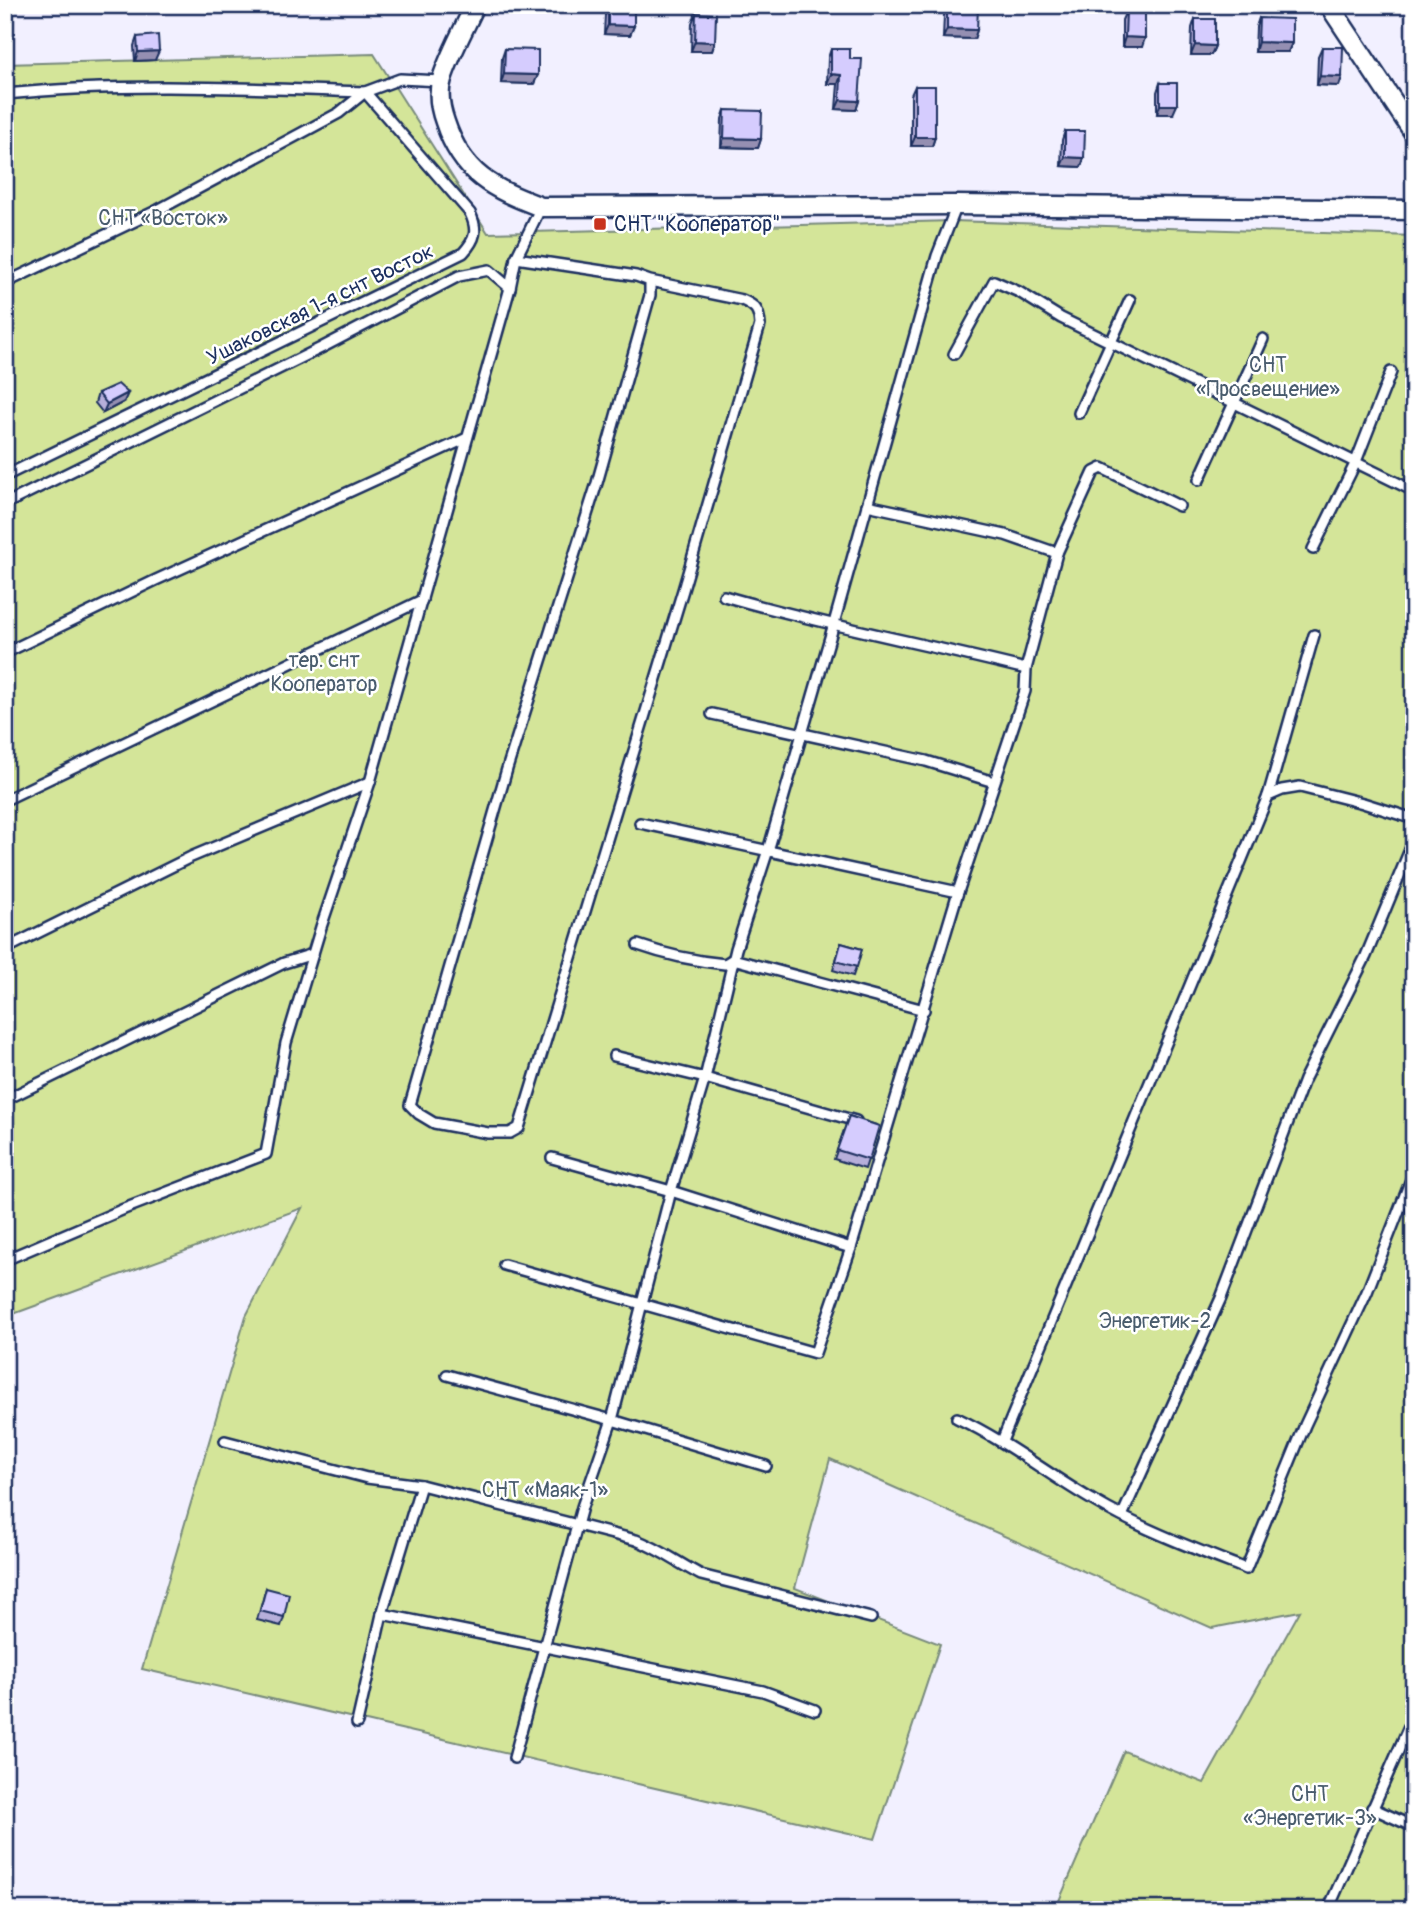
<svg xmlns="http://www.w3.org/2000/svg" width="1419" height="1915" font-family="Pangolin,sans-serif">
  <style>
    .green { fill: #d4e599; stroke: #788a7c; stroke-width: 2 }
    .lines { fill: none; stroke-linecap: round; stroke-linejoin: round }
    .service-casing { stroke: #1b2f5e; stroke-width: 14 }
    .minor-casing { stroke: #1b2f5e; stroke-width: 23 }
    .service { stroke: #fff; stroke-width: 9 }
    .minor { stroke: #fff; stroke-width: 18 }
    .wall { fill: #b7afda; stroke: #1b2f5e; stroke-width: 2 }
    .shaded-wall { fill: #958fb2; stroke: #1b2f5e; stroke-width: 2 }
    .building { fill: #d5ccfe; stroke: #1b2f5e; stroke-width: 2 }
    .poi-dot { fill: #c8321e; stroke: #fff; stroke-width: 2.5 }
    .labels { text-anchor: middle; stroke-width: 5; stroke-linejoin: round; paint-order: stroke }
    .park-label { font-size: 21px; fill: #495c6d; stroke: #fff }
    .poi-label { font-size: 21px; fill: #1b2f5e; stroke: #fff; text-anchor: start }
    .street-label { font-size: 21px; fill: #1b2f5e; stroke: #fff }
  </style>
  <rect width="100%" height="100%" fill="#f2f0ff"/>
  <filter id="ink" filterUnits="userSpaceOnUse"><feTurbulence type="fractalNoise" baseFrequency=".0143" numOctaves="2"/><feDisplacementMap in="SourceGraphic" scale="14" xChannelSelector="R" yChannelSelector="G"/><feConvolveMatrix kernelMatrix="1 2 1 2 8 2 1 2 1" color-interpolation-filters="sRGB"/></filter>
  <g filter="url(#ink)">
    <path class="green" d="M374,54l114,179 465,-12 461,15v1674h-359l69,-159 80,32 96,-172 -88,17 -382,-169 -35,129 145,56 -65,195 -733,-170 104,-353 56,-108 -297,109v-841l375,-189 -375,184v-407z"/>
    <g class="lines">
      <defs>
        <g id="service">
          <path d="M5,94c120,-12 240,-6 360,-2l105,121c8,17 6,26 -7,40l-458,223"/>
          <path d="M516,258l120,18 14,5v14l-53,188 -90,286 -97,336 9,9 15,9 54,10h22l9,-5 164,-538 77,-265c-1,-15 -4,-19 -18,-25l-92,-19"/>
          <path d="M5,283l153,-73 181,-97 26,-21 35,-13 41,2"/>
          <path d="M954,354l40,-73 25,11 42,26 353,173"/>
          <path d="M1079,413l51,-113"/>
          <path d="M1199,480l64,-141"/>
          <path d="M5,504l316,-156 138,-72 30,-6 21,18"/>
          <path d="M867,505l138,30 52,18"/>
          <path d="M1313,549l42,-85 36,-92"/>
          <path d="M724,596c99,29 202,48 302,73"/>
          <path d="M5,653l151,-73 311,-142"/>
          <path d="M712,714l214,47 68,21"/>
          <path d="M1268,796l46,-161"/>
          <path d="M5,800l417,-200"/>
          <path d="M640,823l318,69"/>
          <path d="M638,945c28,10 57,16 87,19l8,-5 191,51"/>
          <path d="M5,949l186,-92 179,-75"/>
          <path d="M614,1056l91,22 151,43"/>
          <path d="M5,1100l279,-137 29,-9"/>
          <path d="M552,1158l119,33 180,57"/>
          <path d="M5,1260l119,-51 142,-55 20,-111 35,-116 49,-145 140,-494 6,-30 25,-51"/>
          <path d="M504,1265l311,88 36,-105 107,-356 67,-201 1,-22 31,-116 37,-81 8,-4 77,38"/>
          <path d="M447,1375l165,45 154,46"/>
          <path d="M957,1418c51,24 90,56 137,83 47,28 101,48 152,68l59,-144 62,-133 47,-120"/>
          <path d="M225,1441l142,37 54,7 215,55c24,9 42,23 65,35l170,43"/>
          <path d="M1002,1441l266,-645 14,-6 18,-3 63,16 51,16"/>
          <path d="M1122,1516l99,-218 83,-218 62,-124 48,-116"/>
          <path d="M382,1614l381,77 52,19"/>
          <path d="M357,1723l25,-109 39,-129"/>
          <path d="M514,1758l68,-251 30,-87 59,-229 34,-113 31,-129 34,-105 61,-210 106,-378 20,-51"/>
          <path d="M1372,1808l42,19"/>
          <path d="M1328,1910l86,-195"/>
        </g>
        <g id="minor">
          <path d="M475,5c-11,24 -25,49 -33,74 -5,15 -2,29 3,43 17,52 48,67 96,85l416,-2 457,5"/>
          <path d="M1329,5l85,128"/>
        </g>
      </defs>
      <use href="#service" class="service-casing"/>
      <use href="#minor" class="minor-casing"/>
      <use href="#service" class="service"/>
      <use href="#minor" class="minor"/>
    </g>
    <g class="wall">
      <path d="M608,6l26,20 -4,9 -26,-1 1,-19z"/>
      <path d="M947,6l30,24 -3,9 -31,-1 1,-23z"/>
      <path d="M1126,11l16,36h-20v-27z"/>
      <path d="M696,13l19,29 -3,9h-21l1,-28z"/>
      <path d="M1259,18l33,25 -4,9h-33l1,-25z"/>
      <path d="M1195,19l20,27 -4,9h-20l1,-27z"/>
      <path d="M137,37l18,23 -20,1 -1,-15z"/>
      <path d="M1322,47l20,30 -3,9 -22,-1 1,-29z"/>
      <path d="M505,49l29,35 -33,-1 1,-25z"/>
      <path d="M831,49l19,10 9,42 -3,9 -20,-1 2,-25h-11l1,-26z"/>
      <path d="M1160,83l13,31h-16v-22z"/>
      <path d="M915,86l20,51 -3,9h-21v-51z"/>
      <path d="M725,110l36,29 -3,9 -37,-1 1,-28z"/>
      <path d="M1065,131l19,27 -3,9 -20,-1 1,-26z"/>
      <path d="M98,393l26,9 -21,11 -8,-10z"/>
      <path d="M841,943l21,6 -9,27 -20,-6z"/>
      <path d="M849,1116l30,10 -14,43 -31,-10z"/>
      <path d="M266,1588l18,29 -3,9 -24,-6z"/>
    </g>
    <g class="shaded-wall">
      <path d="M608,25l26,1 -4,9 -26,-1z"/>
      <path d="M947,29l30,1 -3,9 -31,-1z"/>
      <path d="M1125,37l20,1 -3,9h-20z"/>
      <path d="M695,41l20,1 -3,9h-21z"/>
      <path d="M1258,42l34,1 -4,9h-33z"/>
      <path d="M1195,45l20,1 -4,9h-20z"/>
      <path d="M159,51l-4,9 -20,1 3,-9z"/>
      <path d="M504,74l34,1 -4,9 -33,-1z"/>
      <path d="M831,74l10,1 -3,9h-11z"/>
      <path d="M1320,76l22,1 -3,9 -22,-1z"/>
      <path d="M840,100l19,1 -3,9 -20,-1z"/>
      <path d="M1160,105h17l-4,9h-16z"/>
      <path d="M915,137h20l-3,9h-21z"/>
      <path d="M724,138l37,1 -3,9 -37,-1z"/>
      <path d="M1065,157l19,1 -3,9 -20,-1z"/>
      <path d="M128,393l-4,9 -21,11 4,-9z"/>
    </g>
    <g class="building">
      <path d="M608,6l26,1v19l-26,-1z"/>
      <path d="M947,6l31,1 -1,23 -30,-1z"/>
      <path d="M1126,11h19v27l-20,-1z"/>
      <path d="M696,13l20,1 -1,28 -20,-1z"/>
      <path d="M1259,18l33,1v24l-34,-1z"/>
      <path d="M1195,19h20v27l-20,-1z"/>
      <path d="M158,35l1,16 -21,1 -1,-15z"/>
      <path d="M1322,47h21l-1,30 -22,-1z"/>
      <path d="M505,49l33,1v25l-34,-1z"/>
      <path d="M831,49h19v10h12l-3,42 -19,-1 1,-25 -10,-1z"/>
      <rect x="1160" y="83" width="17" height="22"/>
      <rect x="915" y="86" width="20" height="51"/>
      <path d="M725,110l37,1 -1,28 -37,-1z"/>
      <path d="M1065,131h20l-1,27 -19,-1z"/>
      <path d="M118,384l10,9 -21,11 -9,-11z"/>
      <path d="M841,943l21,6 -5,18 -21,-6z"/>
      <path d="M849,1116l30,10 -10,34 -32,-10z"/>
      <path d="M266,1588l23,6 -5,23 -24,-6z"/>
    </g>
  </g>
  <rect class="poi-dot" x="593" y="217" width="14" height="14" rx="3.5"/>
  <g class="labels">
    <g class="park-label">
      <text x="163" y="225">СНТ «Восток»</text>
      <text x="1268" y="372">СНТ<tspan x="1268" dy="24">«Просвещение»</tspan></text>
      <text x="324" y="667">тер. снт<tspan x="324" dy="24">Кооператор</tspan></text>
      <text x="1155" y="1328">Энергетик-2</text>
      <text x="545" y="1497">СНТ «Маяк-1»</text>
      <text x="1310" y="1801">СНТ<tspan x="1310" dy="24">«Энергетик-3»</tspan></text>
    </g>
    <g class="poi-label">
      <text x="614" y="231">СНТ "Кооператор"</text>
    </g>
    <g class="street-label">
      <text transform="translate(320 304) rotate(-26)" y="7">Ушаковская 1-я снт Восток</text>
    </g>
  </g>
  <rect width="1419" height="1915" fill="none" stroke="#fff" stroke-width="28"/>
  <rect x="14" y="14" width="1391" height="1887" fill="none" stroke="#1b2f5e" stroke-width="2.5" filter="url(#ink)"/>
</svg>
